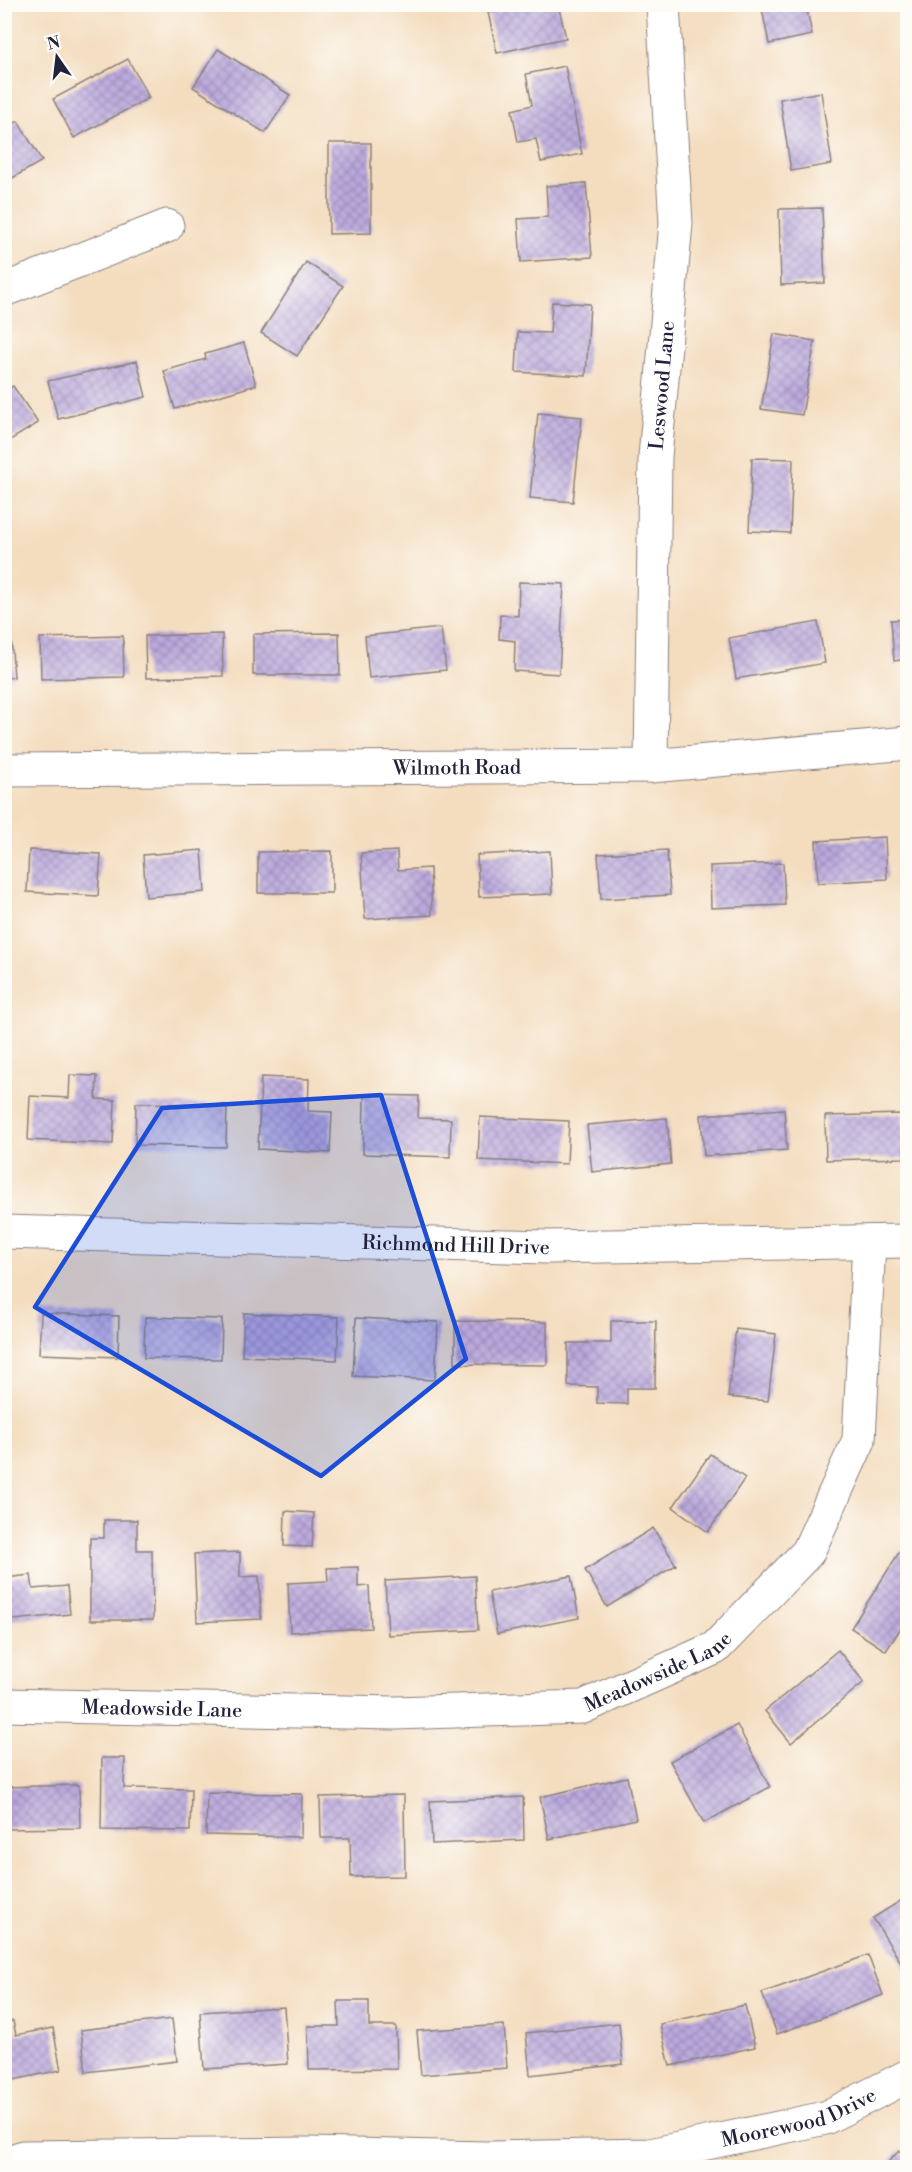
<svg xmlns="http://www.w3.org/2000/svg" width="912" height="2172" font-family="'Libre Bodoni',serif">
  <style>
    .building { fill: url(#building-cross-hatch) }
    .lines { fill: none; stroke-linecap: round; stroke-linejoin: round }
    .minor-casing { stroke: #8b807d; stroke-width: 35 }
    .minor { stroke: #fff; stroke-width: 33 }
    .marked { fill: #1d4ed8; fill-opacity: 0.2; stroke: #1d4ed8; stroke-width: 4.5; stroke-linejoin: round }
    .labels { text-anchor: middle; stroke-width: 5; stroke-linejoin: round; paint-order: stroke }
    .street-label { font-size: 20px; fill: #22223b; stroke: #fdfcf7 }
  </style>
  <defs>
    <pattern id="building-cross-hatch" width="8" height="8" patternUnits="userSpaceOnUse" patternTransform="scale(1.5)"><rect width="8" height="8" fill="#bba9dd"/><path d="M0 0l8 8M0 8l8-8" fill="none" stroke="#9889b4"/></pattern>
  </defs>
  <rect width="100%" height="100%" fill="#fdfcf7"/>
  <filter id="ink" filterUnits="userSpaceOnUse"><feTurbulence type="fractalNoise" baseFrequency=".0167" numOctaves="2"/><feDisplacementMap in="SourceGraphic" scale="12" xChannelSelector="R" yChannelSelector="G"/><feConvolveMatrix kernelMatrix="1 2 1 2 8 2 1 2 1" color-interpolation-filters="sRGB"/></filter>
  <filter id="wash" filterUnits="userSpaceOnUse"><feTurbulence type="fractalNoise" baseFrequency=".008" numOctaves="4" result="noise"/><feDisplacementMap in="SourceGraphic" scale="24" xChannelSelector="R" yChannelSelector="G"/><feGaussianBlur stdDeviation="1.35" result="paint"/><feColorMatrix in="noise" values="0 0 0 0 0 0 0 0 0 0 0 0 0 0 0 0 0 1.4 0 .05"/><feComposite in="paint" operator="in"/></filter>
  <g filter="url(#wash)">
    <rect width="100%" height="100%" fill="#f4ddbf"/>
    <g id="blocks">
      <g class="building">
        <path d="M518,4h40l8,34 -69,15 -9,-41z"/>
        <path d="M761,4h45l6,31 -43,9z"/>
        <path d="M218,49l72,46 -25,38 -72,-46z"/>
        <path d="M128,59l21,39 -75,40 -21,-39z"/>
        <path d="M565,66l17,88 -41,8 -5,-23 -18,3 -6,-32 20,-5 -6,-31z"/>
        <path d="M821,92l11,72 -41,7 -11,-72z"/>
        <path d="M18,121l24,40 -38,22v-53z"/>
        <path d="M329,143h42v90l-42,1z"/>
        <path d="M586,183l6,74 -71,5 -3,-43 30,-2 -2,-31z"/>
        <path d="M822,208l3,75 -44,2 -2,-76z"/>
        <path d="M306,262l37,24 -46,70 -36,-23z"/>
        <path d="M552,302l38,2 -4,72 -70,-4 2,-40 32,1z"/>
        <path d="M774,334l41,7 -13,74 -41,-6z"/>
        <path d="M244,343l12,42 -81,24 -11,-38 42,-12 -1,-5z"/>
        <path d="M137,361l9,36 -88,22 -10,-38z"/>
        <path d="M13,386l25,37 -34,21v-52z"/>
        <path d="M538,413l44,4 -9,85 -43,-4z"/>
        <path d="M752,458l41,1 -3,74 -41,-2z"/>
        <path d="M519,582l45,2 -5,90 -45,-3 1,-30 -16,-2 1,-24 18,1z"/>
        <path d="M908,619v40l-14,2 -3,-41z"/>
        <path d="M818,622l7,41 -89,16 -7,-41z"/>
        <path d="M441,628l5,42 -77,8 -4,-42z"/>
        <path d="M339,633l1,42h-87v-41z"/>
        <path d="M222,634l1,42 -77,2 -1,-42z"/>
        <path d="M123,636l1,41 -83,2 -1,-41z"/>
        <path d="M11,637l3,40 -9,1v-40z"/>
        <path d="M885,837l2,42 -69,4 -2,-42z"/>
        <path d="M29,850l72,4 -3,42 -71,-4z"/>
        <path d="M202,850l3,42 -59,5 -3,-42z"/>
        <path d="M667,850l3,45 -69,4 -3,-45z"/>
        <path d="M332,851v42h-74v-41z"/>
        <path d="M397,851l1,19 32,-2 2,47 -67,4 -4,-66z"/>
        <path d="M550,851l2,43 -73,3 -2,-42z"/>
        <path d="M783,863l2,42 -74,3 -1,-42z"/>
        <path d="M70,1075l27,1 -1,23 19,1 -2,44 -85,-4 2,-44 39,2z"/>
        <path d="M261,1077l48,2 -1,32 24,1 -2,41 -72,-4z"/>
        <path d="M364,1095l55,1 -1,22 33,1 -1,38 -87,-3z"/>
        <path d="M136,1103l91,2 -1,42 -91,-2z"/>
        <path d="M784,1109l3,41 -83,6 -3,-41z"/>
        <path d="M903,1114l1,44 -78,2 -1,-44z"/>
        <path d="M480,1117l89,4 -2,43 -89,-4z"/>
        <path d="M667,1118l4,46 -79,8 -5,-47z"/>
        <path d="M41,1313l78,3 -1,41 -79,-3z"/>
        <path d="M244,1313l95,4 -2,43 -95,-4z"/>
        <path d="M145,1317l77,2 -1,40 -77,-1z"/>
        <path d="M356,1318l82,4 -3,58 -82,-4z"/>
        <path d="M455,1321l92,1v43l-92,-1z"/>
        <path d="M611,1321h45l-1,67h-28v16l-30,-1v-16l-29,-1v-43h43z"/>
        <path d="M736,1329l40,5 -8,67 -40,-4z"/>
        <path d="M710,1454l35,24 -37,54 -35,-25z"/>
        <path d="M285,1511l29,2 -2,34 -28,-1z"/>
        <path d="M104,1520h33v30h15l1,70h-63v-82h14z"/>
        <path d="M653,1528l23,37 -69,42 -22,-37z"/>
        <path d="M900,1551l8,5v61l-22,34 -35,-23z"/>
        <path d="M240,1552v25l19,-1 2,43 -64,3 -3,-68z"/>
        <path d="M358,1567v20l11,-1 2,42 -81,4 -2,-49 40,-2 -1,-13z"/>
        <path d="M31,1575l2,14 34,-3 3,28 -65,7v-43z"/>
        <path d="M475,1576l3,54 -90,5 -3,-54z"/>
        <path d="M571,1576l8,42 -82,16 -8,-42z"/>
        <path d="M838,1650l26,32 -73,61 -26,-32z"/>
        <path d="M737,1725l33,62 -66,36 -34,-62z"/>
        <path d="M102,1758h23l-1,30 67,1 -1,42 -89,-1z"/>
        <path d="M627,1777l9,42 -87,20 -9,-42z"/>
        <path d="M79,1785l1,43 -76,1v-42z"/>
        <path d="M207,1793l95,1 -1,43 -95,-2z"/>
        <path d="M404,1795l1,81 -54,1 -1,-39h-29l-1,-41z"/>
        <path d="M523,1797l1,43 -92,4 -2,-43z"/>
        <path d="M908,1896v78l-35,-56z"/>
        <path d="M868,1955l15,40 -106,39 -15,-41z"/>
        <path d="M338,2001h31v25h27l1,43 -88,1 -1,-44h31z"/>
        <path d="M745,2005l10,42 -85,19 -10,-42z"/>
        <path d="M284,2007l4,57 -84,5 -4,-57z"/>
        <path d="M172,2019l5,42 -91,11 -5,-42z"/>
        <path d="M13,2021l3,14 37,-7 8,42 -57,12v-60z"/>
        <path d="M619,2023l4,41 -93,11 -4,-42z"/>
        <path d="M504,2025l3,43 -86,7 -4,-44z"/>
        <path d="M899,2151l9,9v8h-26z"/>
      </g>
    </g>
  </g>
  <g filter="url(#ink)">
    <use href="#blocks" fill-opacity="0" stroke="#8b807d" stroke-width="1.5"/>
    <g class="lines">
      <defs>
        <g id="minor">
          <path d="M4,290l163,-64"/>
          <path id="s1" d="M651,766l4,-309 21,-234 -13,-219"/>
          <path id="s2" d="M4,770l647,-4 257,-23"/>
          <path id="s3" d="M4,1232l543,15 361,-6"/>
          <path id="s4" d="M4,1705l391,8 188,-6 132,-59 93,-96 51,-112 10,-198"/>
          <path id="s5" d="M4,2164l19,-7 284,-3 180,4 163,-3 175,-37 83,-42"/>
        </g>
      </defs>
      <use href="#minor" class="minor-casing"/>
      <use href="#minor" class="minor"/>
    </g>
  </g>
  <path class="marked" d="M381,1095l85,264 -145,117 -286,-169 127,-199z"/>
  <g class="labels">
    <g class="street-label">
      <text dy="7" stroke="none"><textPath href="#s1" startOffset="381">Leswood Lane</textPath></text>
      <text dy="7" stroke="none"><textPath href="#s2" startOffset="453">Wilmoth Road</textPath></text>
      <text dy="7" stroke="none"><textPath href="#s3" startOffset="452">Richmond Hill Drive</textPath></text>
      <text dy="7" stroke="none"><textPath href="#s4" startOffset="662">Meadowside Lane</textPath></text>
      <text dy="7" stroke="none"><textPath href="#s4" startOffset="158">Meadowside Lane</textPath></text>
      <text dy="7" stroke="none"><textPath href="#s5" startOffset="801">Moorewood Drive</textPath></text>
    </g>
  </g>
  <rect width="912" height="2172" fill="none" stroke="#fdfcf7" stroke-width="24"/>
  <g transform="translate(57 57) rotate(346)" stroke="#fdfcf7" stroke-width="4.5" paint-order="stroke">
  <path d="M0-4.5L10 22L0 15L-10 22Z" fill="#22223b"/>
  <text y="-9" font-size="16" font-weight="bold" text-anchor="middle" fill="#22223b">N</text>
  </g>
</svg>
